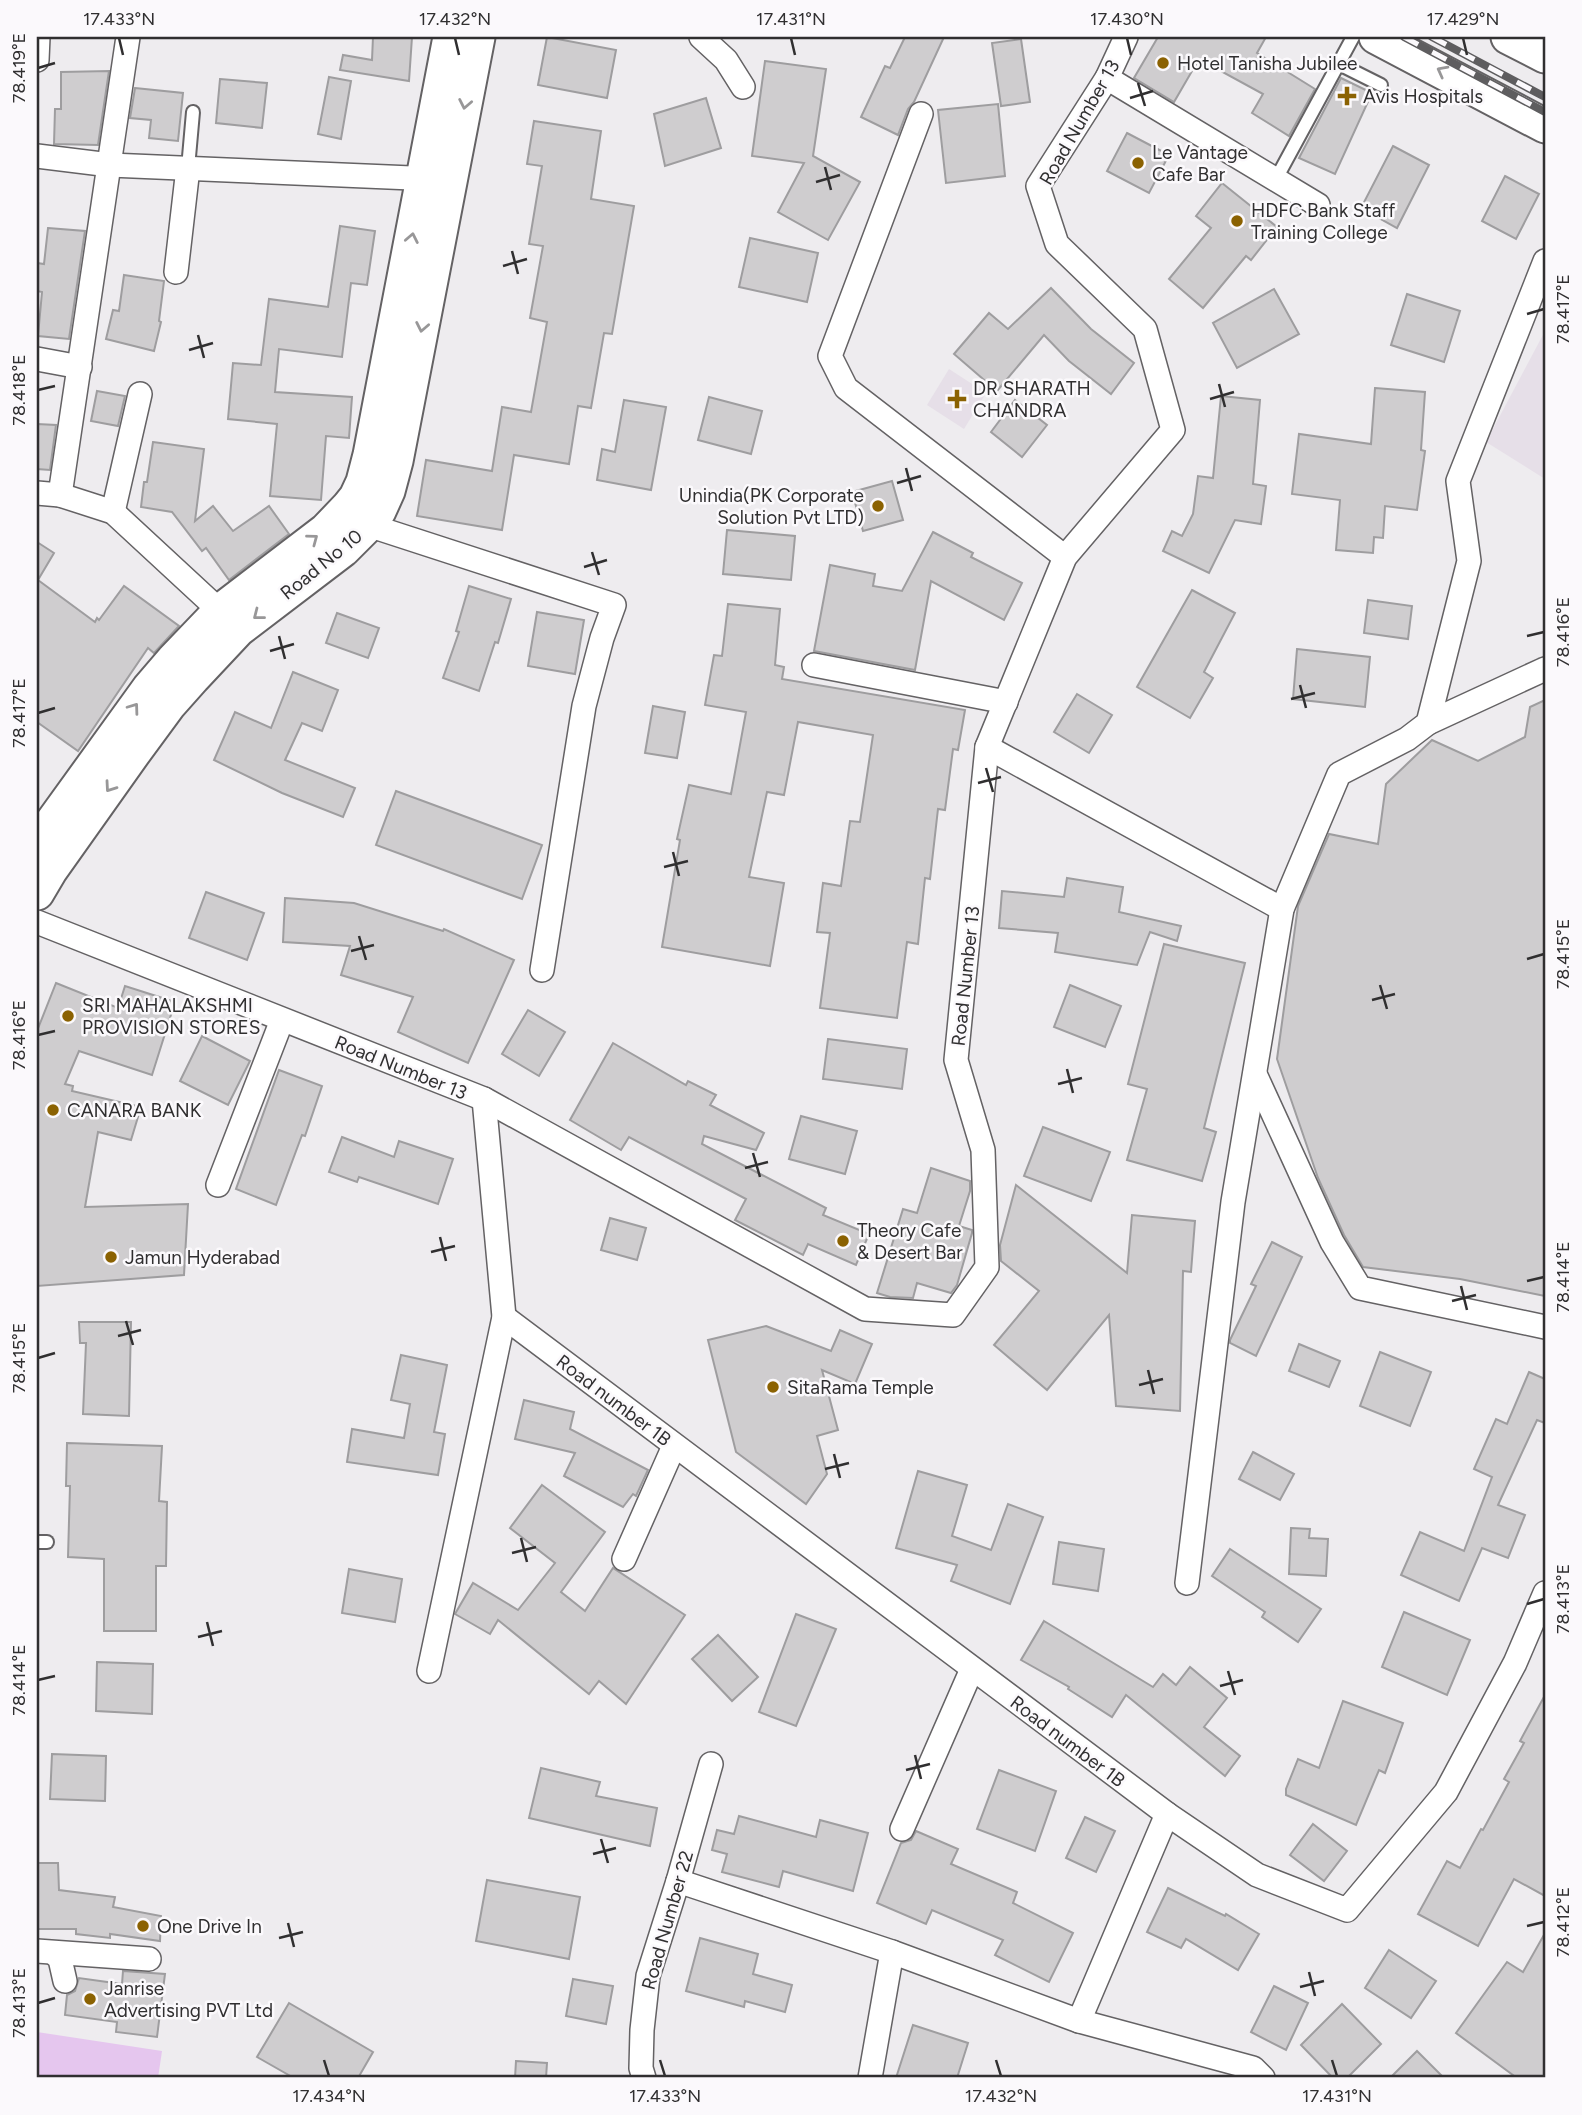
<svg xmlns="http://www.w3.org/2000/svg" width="1582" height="2115" font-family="Figtree,sans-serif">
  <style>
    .built { fill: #e6dfe8 }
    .green { fill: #e5c6ee }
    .building { fill: #cfcdcf; stroke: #9e9d9f; stroke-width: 2 }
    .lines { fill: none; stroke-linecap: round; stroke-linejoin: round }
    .lane-casing { stroke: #646264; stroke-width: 16 }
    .street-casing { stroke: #646264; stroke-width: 26 }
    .secondary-casing { stroke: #646264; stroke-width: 37 }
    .lane { stroke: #fff; stroke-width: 12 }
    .street { stroke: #fff; stroke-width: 23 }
    .secondary { stroke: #fff; stroke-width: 33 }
    .rail-casing { stroke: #5e5d5f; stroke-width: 8 }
    .rail { stroke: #fbf9fc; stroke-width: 5; stroke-dasharray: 16; stroke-linecap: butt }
    .oneway { stroke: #989798 }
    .ticks { fill: none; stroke: #302f30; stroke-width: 2.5 }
    .poi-dot { fill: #8b6202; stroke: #fbf9fc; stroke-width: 2.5 }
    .labels { text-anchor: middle; stroke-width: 5; stroke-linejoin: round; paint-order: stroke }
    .poi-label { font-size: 19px; fill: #302f30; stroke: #fbf9fc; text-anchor: start }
    .street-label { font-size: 19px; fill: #302f30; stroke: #fbf9fc }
    .neatline { fill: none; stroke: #302f30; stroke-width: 2.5 }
    .ticks-label { font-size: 18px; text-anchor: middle; fill: #302f30 }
  </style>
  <rect width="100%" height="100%" fill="#eeecef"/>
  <g class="built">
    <path d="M1545,331v148l-59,-37z"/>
    <path d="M949,369l37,24 -22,36 -37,-24z"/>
  </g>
  <path class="green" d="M37,2032l125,19 -4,27h-121z"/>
  <g class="building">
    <path d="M373,37h39l-3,44 -69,-11 3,-15 29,5z"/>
    <path d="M547,37l69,13 -9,48 -69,-13z"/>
    <path d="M905,37h39l-30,65 -6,7 -10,26 -37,-18 24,-51 5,2z"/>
    <path d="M1158,37h108l-9,16 58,36 -26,47 -37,-23 11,-19 -64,-35 -25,43 -40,-24z"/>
    <path d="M1021,39l9,63 -29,4 -9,-63z"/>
    <path d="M765,61l61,8 -13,87 47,26 -32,58 -50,-28 26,-49 -52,-7z"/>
    <path d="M109,71l-11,74 -44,-1 1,-35h6v-37z"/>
    <path d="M329,77l22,4 -10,58 -23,-5z"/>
    <path d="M1341,78l31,15 -37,81 -36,-16z"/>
    <path d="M220,79l47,4 -5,45 -46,-5z"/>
    <path d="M135,88l48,5 -5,48 -29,-3 2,-18 -21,-2z"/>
    <path d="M706,98l15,50 -56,18 -11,-52z"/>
    <path d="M998,104l7,72 -59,7 -8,-73z"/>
    <path d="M534,121l67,10 -10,68 43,7 -22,128 -8,-1 -13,75 -13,-2 -9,58 -55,-9 -12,75 -85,-14 9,-56 66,11 10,-64 29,5 16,-90 -17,-4 13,-72 -14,-2 13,-78 -15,-2z"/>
    <path d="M1127,133l42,22 -20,38 -42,-22z"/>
    <path d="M1393,146l36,19 -32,63 -36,-20z"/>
    <path d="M1505,176l34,18 -23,45 -34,-18z"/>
    <path d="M1222,183l55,44 -26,33 -5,-4 -43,52 -34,-29 42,-51 -15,-12z"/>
    <path d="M340,226l35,5 -8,54 -16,-2 -9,74 -63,-8 -4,43 77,5 -3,41 -23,-2 -5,64 -51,-4 7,-72 -49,-5 5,-56 28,2 8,-66 59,8z"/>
    <path d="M48,228l37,3 -16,108 -31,-3 4,-44 -5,-1v-28l7,1z"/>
    <path d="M750,238l68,15 -11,49 -68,-15z"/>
    <path d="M124,275l40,6 -5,40 2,1 -7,29 -48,-12 7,-29 6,1z"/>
    <path d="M1051,288l40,41 43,34 -23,31 -42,-33 -25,-26 -47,56 -43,-37 35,-41 19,16z"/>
    <path d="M1274,289l25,45 -62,34 -24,-45z"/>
    <path d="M1407,294l53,17 -16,51 -53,-17z"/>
    <path d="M1375,388l50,4 -4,58 4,1 -8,59 -32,-4 -2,32 -9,-1 -1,16 -37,-3 4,-50 -48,-6 7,-60 72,10z"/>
    <path d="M97,391l28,5 -7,30 -27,-5z"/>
    <path d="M1221,396l39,4 -7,84 13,2 -5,38 -26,-4 -26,53 -46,-22 9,-20 10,5 11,-22 5,-38 15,2z"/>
    <path d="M709,397l53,14 -11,43 -53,-14z"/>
    <path d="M624,400l42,7 -15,83 -54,-10 5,-31 13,3z"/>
    <path d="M1015,400l32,25 -25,32 -31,-25z"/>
    <path d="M37,424l19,1 -6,45 -13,-1z"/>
    <path d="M153,442l51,7 -9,72 18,-15 20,25 36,-25 20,28 -60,46 -23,-32 -4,3 -30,-39 -31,-5 3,-25h3z"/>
    <path d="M892,481l11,39 -40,11 -11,-39z"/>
    <path d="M727,530l68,6 -4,44 -68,-6z"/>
    <path d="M933,532l40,21 -2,4 51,26 -18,37 -73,-39 -16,89 -101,-19 16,-86 45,9 -2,12 29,5z"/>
    <path d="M37,542l17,11 -16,27 57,42 2,-4 2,2 25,-34 55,40 -25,27 -6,-5 -70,103 -41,-29z"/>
    <path d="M469,586l42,13 -13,44 -3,-1 -16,49 -36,-13 16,-46 -3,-1z"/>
    <path d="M1192,590l43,23 -31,59 9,6 -23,40 -53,-31z"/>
    <path d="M1368,600l44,6 -4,33 -44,-6z"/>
    <path d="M728,604l52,5 -5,56 9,2 -2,12 183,31 -7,40 -5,-1 -8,61 -7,-1 -8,70 -5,-1 -7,66 -11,-2 -10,76 -77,-10 10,-75 -13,-1 6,-49 18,3 9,-65 10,1 13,-87 -75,-13 -14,73 -17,-3 -18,85 35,6 -14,83 -108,-19 18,-107 -3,-1 12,-54 42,9 15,-82 -41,-7 9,-50 8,1z"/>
    <path d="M537,612l47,8 -9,54 -47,-8z"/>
    <path d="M337,613l42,15 -11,30 -42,-15z"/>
    <path d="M1297,649l73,8 -5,50 -72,-8z"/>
    <path d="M293,672l45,18 -16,41 -20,-8 -17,37 70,28 -12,29 -61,-24 -68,-33 21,-48 36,16z"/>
    <path d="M1077,694l35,21 -23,38 -35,-21z"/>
    <path d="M1545,700v596l-85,-17 -97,-12 -19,-32 -26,-57 -41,-119 21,-153 31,-72 49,10 8,-60 46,-44 46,21 47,-24 5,-30z"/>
    <path d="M653,706l32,6 -8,46 -32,-5z"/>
    <path d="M396,791l146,54 -20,54 -146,-54z"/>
    <path d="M1067,878l56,9 -4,25 62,14 -4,15 -27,-9 -13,33 -82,-13 3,-19 -59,-5 3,-37 62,6z"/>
    <path d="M206,892l58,21 -17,47 -58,-22z"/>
    <path d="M285,898l69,5 89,28 1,-2 70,31 -46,103 -70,-31 15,-35 -72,-22 9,-29 -67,-4z"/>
    <path d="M1164,944l81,19 -41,165 12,4 -14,49 -75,-21 20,-71 -19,-5z"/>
    <path d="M56,983l62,25 7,-22 50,16 -23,73 -73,-24 -14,33 8,2 -1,5 69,16 -10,33 -33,-8 -13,75 103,-3 -4,71 -147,11v-255z"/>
    <path d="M1070,985l51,21 -16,41 -51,-20z"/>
    <path d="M528,1010l37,22 -26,44 -37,-22z"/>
    <path d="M202,1036l48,25 -22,44 -48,-24z"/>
    <path d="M828,1039l79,10 -5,40 -79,-10z"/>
    <path d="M613,1043l73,42 2,-4 28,14 -6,10 54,28 -8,17 -52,-14 -2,8 124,64 -3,7 46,19 -13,31 -48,-21 -5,11 -68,-35 11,-21 -117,-62 -8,13 -51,-30z"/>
    <path d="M279,1070l43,16 -17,50 -3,-1 -26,70 -40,-16z"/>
    <path d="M801,1116l56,15 -12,43 -56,-15z"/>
    <path d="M1043,1127l67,25 -19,49 -67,-25z"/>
    <path d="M342,1137l52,20 5,-16 54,18 -15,45 -79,-27 -2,5 -28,-10z"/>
    <path d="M931,1168l39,13v10l-11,35 13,4v3l-15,52 -6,8 -34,-10 -4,15 -23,-1 -13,-4 26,-84 14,4z"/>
    <path d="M1016,1185l111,88 5,-58 63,6 -4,51 -8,-1 -3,140 -64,-5 -7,-91 -62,75 -53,-45 45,-54 -38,-30 -1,-16z"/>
    <path d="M610,1218l36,10 -9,32 -36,-10z"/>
    <path d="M1272,1242l30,15 -46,99 -26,-13v-3l26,-54 -5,-2z"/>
    <path d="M79,1322h52l-2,94 -46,-2 3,-71h-6z"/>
    <path d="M766,1326l65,25 9,-21 32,14 -17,40 -33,-14 16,60 -21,6 10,38 -21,30 -70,-52 -28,-112z"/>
    <path d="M1299,1344l41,17 -11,26 -40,-16z"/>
    <path d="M1380,1352l51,20 -21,54 -50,-20z"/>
    <path d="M401,1355l46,10 -13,67 11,2 -7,41 -91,-13 5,-33 52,9 6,-34 -19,-4z"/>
    <path d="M1529,1372l16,7v44l-8,-3 -39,85 27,10 -17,43 -26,-10 -23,53 -58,-26 19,-43 44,19 28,-74 -18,-8 22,-50 11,5z"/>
    <path d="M524,1400l50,12 -4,17 78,41 -12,26 -3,-2 -10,13 -59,-31 11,-23 -60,-14z"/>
    <path d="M67,1443l95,3 -3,55 8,1 -1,64h-10v65h-52v-72l-36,-2 2,-71h-4z"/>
    <path d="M1253,1452l41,22 -14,26 -41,-21z"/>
    <path d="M918,1471l49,14 -15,51 39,14 17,-46 35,13 -33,87 -59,-23 6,-16 -61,-17z"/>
    <path d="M542,1485l63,47 -44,60 24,19 28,-43 72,47 -59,89 -27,-23 -10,13 -91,-74 -8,14 -35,-20 18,-31 45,27 37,-47 -45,-35z"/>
    <path d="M1291,1528l19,1 -1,9 19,1 -2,37 -37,-2z"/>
    <path d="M1059,1542l45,7 -6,42 -45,-7z"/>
    <path d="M1230,1549l91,60 -23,33 -36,-25 3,-5 -53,-36z"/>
    <path d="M349,1569l53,10 -7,43 -53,-9z"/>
    <path d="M1404,1612l66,28 -23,55 -65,-28z"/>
    <path d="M796,1614l40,15 -40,97 -37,-14z"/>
    <path d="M1044,1621l109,66 10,-13 13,11 14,-18 37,31 -23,29 36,29 -15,20 -99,-81 -14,22 -44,-28 1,-2 -48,-27z"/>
    <path d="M718,1635l40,42 -26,24 -40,-42z"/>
    <path d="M97,1662l56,2 -1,50 -56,-3z"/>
    <path d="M1545,1695v201l-31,-17 -36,67 -60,-32 29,-53 13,7 21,-39 2,1 26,-48 -5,-3 20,-36 -4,-2z"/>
    <path d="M1343,1701l60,22 -18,50 -6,-3 -23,55 -70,-30v-6l12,-30 21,9z"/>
    <path d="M52,1754l54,2 -1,45 -55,-2z"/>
    <path d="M541,1768l59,14 -4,14 61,12 -7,38 -121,-28z"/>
    <path d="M999,1770l57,21 -21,60 -58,-22z"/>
    <path d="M739,1816l77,21 4,-17 48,13 -15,58 -70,-20 -4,16 -57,-15 5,-18 -15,-4 5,-20 17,4z"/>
    <path d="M1085,1817l30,14 -19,41 -30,-14z"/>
    <path d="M1313,1824l34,27 -23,30 -34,-26z"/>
    <path d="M916,1831l42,18 -7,15 66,28 -4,11 60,30 -24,49 -54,-27 8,-15 -71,-30 -6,14 -49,-21 24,-60 10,-3z"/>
    <path d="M37,1863h21l1,27 56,7 -2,10 48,9 -1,25 -50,-7v4l-34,-4v-5h-39z"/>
    <path d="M487,1880l93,17 -11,62 -93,-18z"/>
    <path d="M1168,1888l57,28 1,-2 33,20 -21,36 -52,-31 -5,9 -34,-16z"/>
    <path d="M1545,1933v145h-28l-61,-45 51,-71 16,10z"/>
    <path d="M700,1938l58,16 -5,20 39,11 -7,27 -40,-11 -1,6 -58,-16z"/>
    <path d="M1389,1950l47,31 -25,37 -46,-30z"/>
    <path d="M123,1971l42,3 -8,63 -41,-5 1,-10 -52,-7 2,-20 8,-4 4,-13 43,6z"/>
    <path d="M573,1979l40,7 -7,38 -40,-8z"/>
    <path d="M1274,1986l34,17 -22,47 -35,-18z"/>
    <path d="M289,2003l84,49 -15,26h-64l-37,-21z"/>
    <path d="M1342,2004l39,40 -34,34h-14l-32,-33z"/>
    <path d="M913,2025l55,18 -11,35h-61z"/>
    <path d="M1417,2051l27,27h-54z"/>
    <path d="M516,2061l31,2 -1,15h-31z"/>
  </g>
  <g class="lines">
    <defs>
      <g id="lane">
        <path d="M1339,64l42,21"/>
        <path d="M188,168l5,-56"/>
        <path d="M1276,179l77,-142"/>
        <path d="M37,1542h10"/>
      </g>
      <g id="street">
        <path d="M701,37l25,23 17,27"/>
        <path d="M37,60l1,-23"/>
        <path d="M1107,78l211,127"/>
        <path d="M921,114l-91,242 16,32 219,169"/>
        <path d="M37,156l73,9 325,14"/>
        <path d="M176,272l12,-104"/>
        <path d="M37,359l43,8"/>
        <path d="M37,493l23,2 53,17 107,99"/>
        <path d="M60,495l68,-458"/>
        <path d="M113,512l27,-118"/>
        <path d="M368,525l246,80 -12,33 -18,68 -42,264"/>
        <path d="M814,665l192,37"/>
        <path d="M1428,723l117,-54"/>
        <path d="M987,747l295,162"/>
        <path d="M37,922l447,177 381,210 88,6 34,-48 -4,-117 -27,-90 31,-313 78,-190 108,-127 -28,-101 -88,-85 -19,-58 69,-108 19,-41"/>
        <path d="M1255,1074l77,168 28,46 185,39"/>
        <path d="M218,1185l64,-165"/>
        <path d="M504,1317l663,497 90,61 90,35 99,-118 69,-129 30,-70"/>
        <path d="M624,1559l50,-113"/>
        <path d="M1187,1583l46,-381 49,-293 57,-135 68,-35 21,-16 41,-162 -11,-80 87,-220"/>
        <path d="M429,1671l75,-354 -20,-218"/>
        <path d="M902,1829l70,-160"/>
        <path d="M678,1881l214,71 187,69 174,47 10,10"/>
        <path d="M37,1951l112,8"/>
        <path d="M54,1953l6,6 5,22"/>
        <path d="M1079,2021l88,-207"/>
        <path d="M644,2078l-3,-10 1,-38 6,-54 30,-95 33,-117"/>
        <path d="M870,2078l22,-126"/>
      </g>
      <g id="secondary">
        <path d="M1376,37l169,89"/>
        <path d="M1508,37l37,19"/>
        <path d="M37,843l112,-155 24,-28 47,-49 106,-81 22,-23 8,-10 7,-15 7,-27 80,-418"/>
        <path d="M37,893l13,-22 83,-117 36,-49 24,-27 45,-48 105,-80 25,-25 11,-14 9,-20 8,-30 82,-424"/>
      </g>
    </defs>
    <use href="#lane" class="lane-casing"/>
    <use href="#street" class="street-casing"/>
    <use href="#secondary" class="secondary-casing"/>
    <use href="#lane" class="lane"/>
    <use href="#street" class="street"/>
    <use href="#secondary" class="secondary"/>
    <defs>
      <g id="rail">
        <path d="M1404,37l141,75"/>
        <path d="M1432,37l113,60"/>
      </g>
    </defs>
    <use href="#rail" class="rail-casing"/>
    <use href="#rail" class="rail"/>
  </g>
  <defs><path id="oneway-chevron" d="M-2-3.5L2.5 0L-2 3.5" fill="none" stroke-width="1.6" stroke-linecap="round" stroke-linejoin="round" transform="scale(1.75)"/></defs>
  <g class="oneway">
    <use href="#oneway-chevron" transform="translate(1442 71) rotate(-152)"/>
    <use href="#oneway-chevron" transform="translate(465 104) rotate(101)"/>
    <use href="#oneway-chevron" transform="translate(412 238) rotate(-79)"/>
    <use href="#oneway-chevron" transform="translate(422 327) rotate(101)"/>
    <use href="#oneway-chevron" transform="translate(313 539) rotate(-37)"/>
    <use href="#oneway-chevron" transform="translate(258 615) rotate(142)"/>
    <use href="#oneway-chevron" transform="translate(134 708) rotate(-54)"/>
    <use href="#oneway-chevron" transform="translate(110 787) rotate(125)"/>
  </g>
  <path class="ticks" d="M119,38l4,17M455,38l4,17M791,38l4,17M1127,38l4,17M1463,38l4,17M38,68l17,-5M1138,83l7,23M1130,98l23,-7M825,167l6,23M816,182l24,-7M512,251l6,23M503,266l24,-7M1527,314l17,-5M198,335l6,23M189,350l24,-7M1219,384l6,23M38,390l17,-4M1210,399l24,-7M906,468l6,23M897,483l24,-7M592,552l7,23M584,567l23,-7M279,636l6,23M1527,636l17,-4M270,651l24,-7M1300,685l6,23M1291,699l24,-6M38,713l17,-5M986,768l7,24M978,783l23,-6M673,852l6,24M664,867l24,-6M359,936l7,24M351,951l23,-6M1527,959l17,-5M1380,985l7,24M1372,1000l23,-6M38,1035l17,-4M1067,1069l6,24M1058,1084l24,-6M753,1153l7,24M745,1168l23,-6M440,1237l6,24M431,1252l24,-6M1527,1281l17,-4M1461,1286l6,24M1452,1301l24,-6M126,1321l7,24M118,1336l23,-6M38,1358l17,-5M1148,1370l6,24M1139,1385l24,-6M834,1454l6,24M825,1469l24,-6M521,1538l6,24M512,1553l24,-6M1527,1604l17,-5M207,1622l6,24M198,1637l24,-6M1228,1671l7,24M38,1680l17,-4M1220,1686l23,-6M915,1755l6,24M906,1770l24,-6M601,1839l7,24M593,1854l23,-6M288,1923l6,24M1527,1926l17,-4M279,1938l24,-6M1309,1972l6,24M1300,1987l24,-6M38,2003l17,-5M324,2060l5,16M660,2060l5,16M996,2060l5,16M1332,2060l5,16"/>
  <g class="poi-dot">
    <circle cx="1163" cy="63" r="7"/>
    <path d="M1343.5 85.5h7v7h7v7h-7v7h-7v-7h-7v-7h7z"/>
    <circle cx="1138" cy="163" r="7"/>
    <circle cx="1237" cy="221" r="7"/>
    <path d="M953.5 388.5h7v7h7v7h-7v7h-7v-7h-7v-7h7z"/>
    <circle cx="878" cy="506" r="7"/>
    <circle cx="68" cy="1016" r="7"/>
    <circle cx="53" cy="1110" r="7"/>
    <circle cx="843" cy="1241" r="7"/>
    <circle cx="111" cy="1257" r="7"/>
    <circle cx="773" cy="1387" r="7"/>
    <circle cx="143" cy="1926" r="7"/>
    <circle cx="90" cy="1999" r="7"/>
  </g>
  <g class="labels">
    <g class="poi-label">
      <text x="1177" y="70">Hotel Tanisha Jubilee</text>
      <text x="1363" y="103">Avis Hospitals</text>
      <text x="1152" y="159">Le Vantage<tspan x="1152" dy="22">Cafe Bar</tspan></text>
      <text x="1251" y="217">HDFC Bank Staff<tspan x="1251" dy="22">Training College</tspan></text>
      <text x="973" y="395">DR SHARATH<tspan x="973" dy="22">CHANDRA</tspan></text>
      <text x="864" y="502" text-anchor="end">Unindia(PK Corporate<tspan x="864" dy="22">Solution Pvt LTD)</tspan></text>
      <text x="82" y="1012">SRI MAHALAKSHMI<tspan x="82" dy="22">PROVISION STORES</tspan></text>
      <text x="67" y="1117">CANARA BANK</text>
      <text x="857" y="1237">Theory Cafe<tspan x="857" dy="22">&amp; Desert Bar</tspan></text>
      <text x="125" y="1264">Jamun Hyderabad</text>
      <text x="787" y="1394">SitaRama Temple</text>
      <text x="157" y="1933">One Drive In</text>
      <text x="104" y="1995">Janrise<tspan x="104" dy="22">Advertising PVT Ltd</tspan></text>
    </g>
    <g class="street-label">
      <text transform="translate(1079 122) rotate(-60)" y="7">Road Number 13</text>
      <text transform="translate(321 564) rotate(-39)" y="7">Road No 10</text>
      <text transform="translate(965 976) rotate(-84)" y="7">Road Number 13</text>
      <text transform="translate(401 1067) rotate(22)" y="7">Road Number 13</text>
      <text transform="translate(614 1400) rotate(37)" y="7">Road number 1B</text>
      <text transform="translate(1068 1741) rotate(37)" y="7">Road number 1B</text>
      <text transform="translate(667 1920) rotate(-74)" y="7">Road Number 22</text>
    </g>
  </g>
  <rect width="1582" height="2115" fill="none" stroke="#fbf9fc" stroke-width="77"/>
  <rect x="38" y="38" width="1506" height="2038" class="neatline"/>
  <g class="ticks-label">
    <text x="119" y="25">17.433°N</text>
    <text x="455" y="25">17.432°N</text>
    <text x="791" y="25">17.431°N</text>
    <text x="1127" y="25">17.430°N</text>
    <text x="1463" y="25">17.429°N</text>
    <text transform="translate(19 68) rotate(-90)" y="6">78.419°E</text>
    <text transform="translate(1563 309) rotate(-90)" y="6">78.417°E</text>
    <text transform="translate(19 390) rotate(-90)" y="6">78.418°E</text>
    <text transform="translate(1563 632) rotate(-90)" y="6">78.416°E</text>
    <text transform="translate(19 713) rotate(-90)" y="6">78.417°E</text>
    <text transform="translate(1563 954) rotate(-90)" y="6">78.415°E</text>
    <text transform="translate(19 1035) rotate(-90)" y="6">78.416°E</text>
    <text transform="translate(1563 1277) rotate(-90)" y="6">78.414°E</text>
    <text transform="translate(19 1358) rotate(-90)" y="6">78.415°E</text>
    <text transform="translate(1563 1599) rotate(-90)" y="6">78.413°E</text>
    <text transform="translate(19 1680) rotate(-90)" y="6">78.414°E</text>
    <text transform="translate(1563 1922) rotate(-90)" y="6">78.412°E</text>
    <text transform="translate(19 2003) rotate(-90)" y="6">78.413°E</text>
    <text x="329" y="2102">17.434°N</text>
    <text x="665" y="2102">17.433°N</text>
    <text x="1001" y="2102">17.432°N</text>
    <text x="1337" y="2102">17.431°N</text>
  </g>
</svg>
